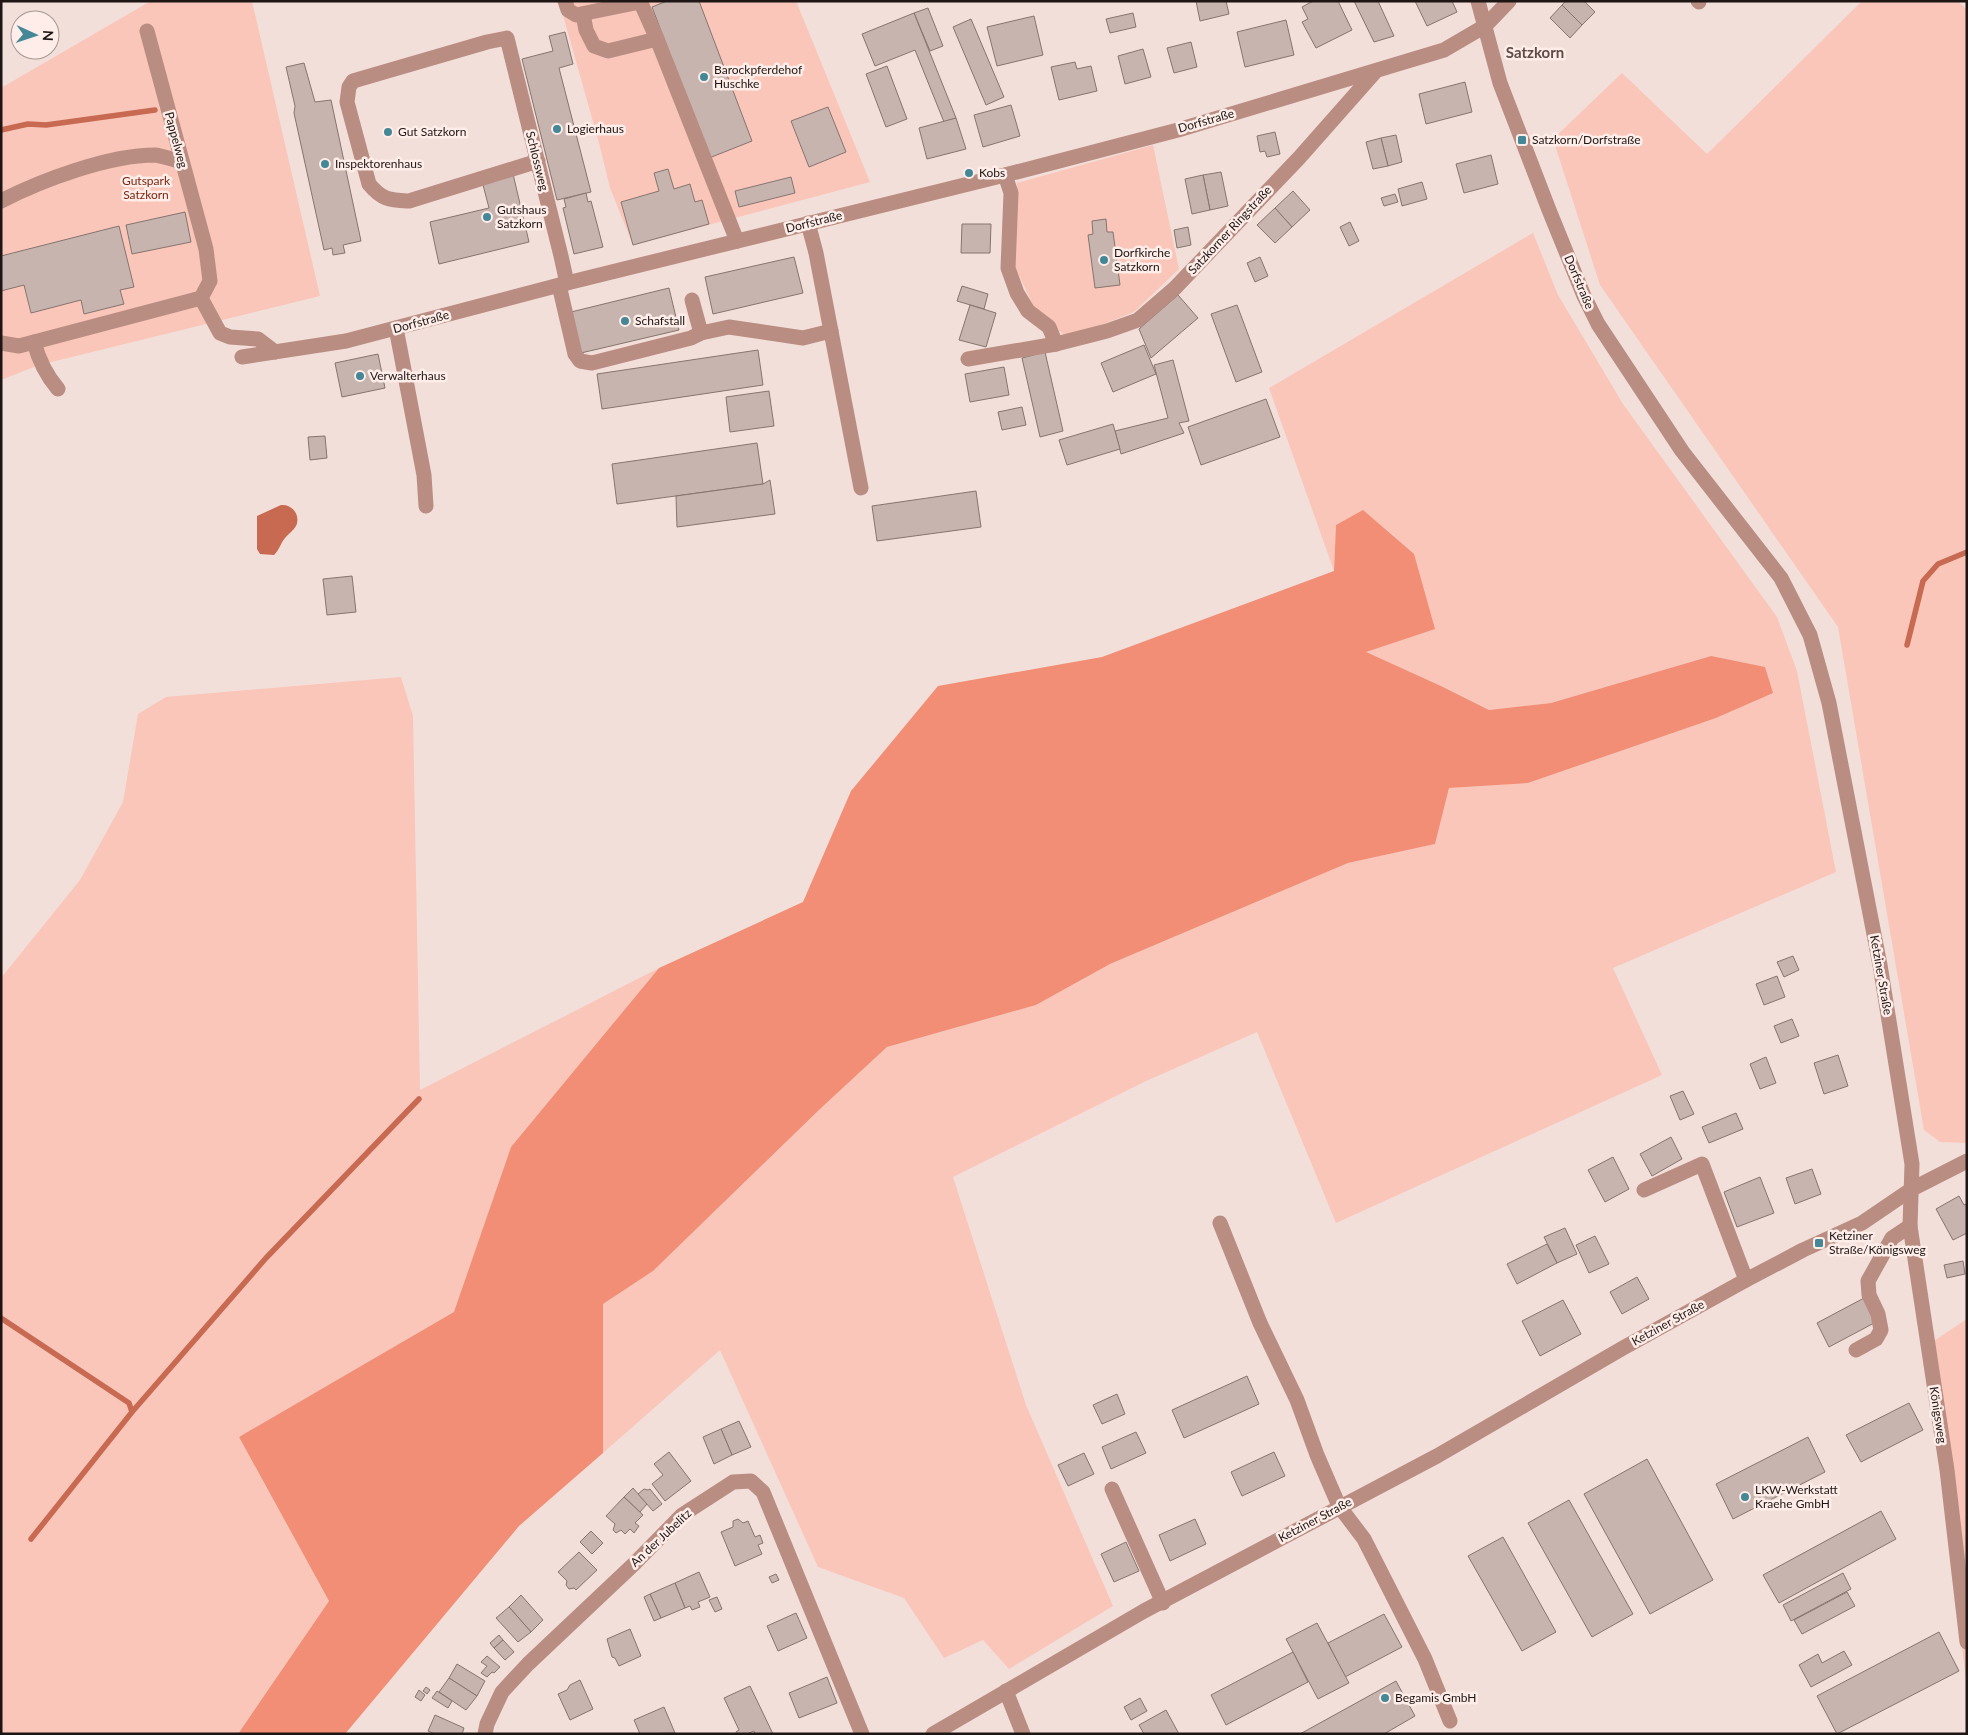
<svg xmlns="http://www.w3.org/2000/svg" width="1968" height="1735" font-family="Lato,sans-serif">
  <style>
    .green { fill: #f9c6b9 }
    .forest { fill: #f18e75 }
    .water { fill: #c86952 }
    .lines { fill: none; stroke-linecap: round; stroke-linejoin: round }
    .stream { stroke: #c86952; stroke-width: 5.5 }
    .building { fill: #c8b4af; stroke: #86746f }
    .minor { stroke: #b98d82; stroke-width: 15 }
    .poi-dot { fill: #448797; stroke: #feede8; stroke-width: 2 }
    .labels { text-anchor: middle; stroke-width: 5; stroke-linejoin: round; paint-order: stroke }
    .poi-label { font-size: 12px; fill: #1d1614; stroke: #feede8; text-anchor: start }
    .street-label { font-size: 12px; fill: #1d1614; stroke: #feede8 }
    .park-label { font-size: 12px; fill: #7c250f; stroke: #feede8 }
    .quarter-label { font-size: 15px; font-weight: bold; fill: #5d4c48; stroke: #feede8 }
  </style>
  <rect width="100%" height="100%" fill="#f3dfd9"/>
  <g class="green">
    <path d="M252,1l68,295 -281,69 -38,15v-292l148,-86z"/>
    <path d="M559,1h237l74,181 -237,63 -23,-57 -11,-45z"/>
    <path d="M1862,1h96l9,9v1133l-27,-1 -16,-12 -86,-503 -238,-342 -47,-146 69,-66 85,81z"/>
    <path d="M1153,145l26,124 -45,43 -48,19 -21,5 -30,-27 -20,-42 2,-84z"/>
    <path d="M1533,233l25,62 65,109 154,213 20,54 39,201 -223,96 49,107 -326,148 -79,-191 -113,50 -191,95 73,228 87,201 -104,63 -26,-29 -39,18 -40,-60 -86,-31 -98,-217 -117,103v-149l50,-33 167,-162 67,-62 149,-42 74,-41 238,-101 87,-19 14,-56 79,-5 188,-65 56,-25 -61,-37 -160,47 -62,7 -48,-24 -76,-34 -29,-127 -2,46 -65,-183z"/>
    <path d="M401,677l12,39 7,374 239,-122 -148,179 -56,165 -216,125 90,164 -91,133h-237v-756l79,-98 43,-78 15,-88 28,-17z"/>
    <path d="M1967,1319v369l-41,-342z"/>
  </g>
  <path class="forest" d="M1363,510l51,44 21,75 -69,23 75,34 48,24 62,-7 160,-47 54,11 8,26 -57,25 -188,65 -79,5 -14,56 -87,19 -238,101 -74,41 -149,42 -67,62 -167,162 -50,33v149l-84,73 -174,208h-107l91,-133 -90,-164 215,-125 57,-165 148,-179 144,-66 48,-111 87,-105 164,-29 232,-86 2,-46z"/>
  <path class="water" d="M281,505c11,-1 20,10 15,21 -3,5 -8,8 -11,12 -5,6 -5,11 -11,17l-14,-1 -3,-5v-33z"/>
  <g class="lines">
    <g class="stream">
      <path d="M1,130l27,-6 18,1 109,-15"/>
      <path d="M1907,645l16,-64 15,-17 29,-12"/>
      <path d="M1,1318l128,85 3,9 -101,127"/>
      <path d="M132,1412l134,-154 153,-159"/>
    </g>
  </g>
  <g class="building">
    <path d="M667,1h32l53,140 -43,17 -57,-151z"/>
    <path d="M1196,1h30l3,13 -29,7z"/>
    <path d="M1313,1h25l14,29 -36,18 -14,-26 6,-3 -6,-12z"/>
    <path d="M1354,1h24l16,35 -20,6z"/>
    <path d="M1415,1h37l5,11 -30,14z"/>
    <path d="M1566,1h18l11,11 -13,13 -20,-20z"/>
    <path d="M1562,5l20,20 -12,13 -20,-20z"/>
    <path d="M928,8l15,38 -13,5 -16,-38z"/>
    <path d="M914,13l42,105 -12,4 -29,-72 -40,16 -13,-32z"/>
    <path d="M1133,13l3,14 -26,6 -4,-14z"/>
    <path d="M1034,16l9,39 -46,11 -10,-39z"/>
    <path d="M971,19l33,78 -18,8 -33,-78z"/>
    <path d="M1286,20l8,35 -49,12 -8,-35z"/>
    <path d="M565,32l8,32 -14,4 32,124 -34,8 -35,-141 31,-8 -4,-15z"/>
    <path d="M1191,42l6,25 -23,6 -7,-25z"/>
    <path d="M1143,49l8,28 -26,7 -7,-28z"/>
    <path d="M1075,62l2,7 14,-3 6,25 -38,9 -8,-33z"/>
    <path d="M304,63l11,39 16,-2 30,141 -18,4 2,8 -12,2 -1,-7 -8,2 -30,-137 1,-7 -9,-39z"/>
    <path d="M887,66l20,53 -21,8 -20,-53z"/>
    <path d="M1465,82l7,30 -46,12 -7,-30z"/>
    <path d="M1011,105l9,31 -37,11 -9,-32z"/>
    <path d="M828,107l18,45 -37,15 -18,-46z"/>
    <path d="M956,118l10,31 -39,10 -8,-31z"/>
    <path d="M1275,132l5,22 -13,3 -2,-6 -5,1 -3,-16z"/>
    <path d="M1396,135l6,27 -14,4 -7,-28z"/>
    <path d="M1381,138l7,28 -15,3 -7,-27z"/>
    <path d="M1491,155l7,29 -34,9 -8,-29z"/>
    <path d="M668,169l6,20 16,-5 5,18 7,-2 7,24 -76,21 -12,-43 38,-11 -5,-18z"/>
    <path d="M1221,172l7,34 -18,4 -7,-35z"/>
    <path d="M513,174l16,68 -90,22 -9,-42 59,-14 -7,-27z"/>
    <path d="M1203,175l7,35 -18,4 -7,-35z"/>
    <path d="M791,177l4,16 -56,14 -4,-16z"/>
    <path d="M1422,182l5,17 -25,7 -4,-17z"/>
    <path d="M1293,191l17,19 -18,17 -17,-19z"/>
    <path d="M586,193l2,9 3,-1 12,46 -29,7 -11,-46 3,-1 -2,-8z"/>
    <path d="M1395,194l3,8 -14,4 -3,-8z"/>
    <path d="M1275,208l17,19 -17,16 -18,-18z"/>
    <path d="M185,212l6,30 -59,12 -6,-29z"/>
    <path d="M1106,219l1,13h6l7,53 -25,3 -7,-53 5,-1 -1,-13z"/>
    <path d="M1350,222l9,19 -10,5 -9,-19z"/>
    <path d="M962,224h29l-1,29h-29z"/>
    <path d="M119,226l15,61 -14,3 4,14 -40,10 -3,-14 -50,13 -7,-28 -23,6v-35z"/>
    <path d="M1188,227l3,18 -14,3 -3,-18z"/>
    <path d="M794,257l9,36 -90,21 -8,-37z"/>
    <path d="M1260,257l8,19 -13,6 -8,-19z"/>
    <path d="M962,286l26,8 -4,15 -27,-8z"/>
    <path d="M669,288l10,42 -98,23 -10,-41z"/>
    <path d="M1178,295l20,23 -47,40 -12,-29z"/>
    <path d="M970,305l26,8 -10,34 -27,-7z"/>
    <path d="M1237,305l25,67 -26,10 -25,-68z"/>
    <path d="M1144,345l12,29 -43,18 -12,-29z"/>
    <path d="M758,350l5,35 -161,24 -5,-35z"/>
    <path d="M1045,352l18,79 -23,6 -18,-79z"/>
    <path d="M378,354l7,34 -43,9 -7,-34z"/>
    <path d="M1173,360l16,61 -10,2 5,10 -63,21 -6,-23 53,-13 -14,-53z"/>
    <path d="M1004,367l5,28 -39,7 -5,-28z"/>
    <path d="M769,391l5,35 -44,6 -4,-35z"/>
    <path d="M1266,399l14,38 -79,28 -13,-38z"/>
    <path d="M1022,407l4,18 -24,5 -4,-18z"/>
    <path d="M1113,424l7,25 -53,16 -8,-25z"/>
    <path d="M325,436l2,22 -17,2 -2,-23z"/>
    <path d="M757,443l6,41 -146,20 -5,-40z"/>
    <path d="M770,480l5,34 -98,13 -1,-31 87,-12z"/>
    <path d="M976,491l5,36 -104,14 -5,-35z"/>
    <path d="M352,576l4,36 -29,3 -4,-36z"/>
    <path d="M1793,956l6,14 -15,7 -7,-15z"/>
    <path d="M1777,976l8,21 -21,8 -8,-21z"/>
    <path d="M1792,1019l7,17 -18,7 -7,-17z"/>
    <path d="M1838,1055l10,31 -24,8 -10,-31z"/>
    <path d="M1766,1057l10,26 -16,6 -10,-25z"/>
    <path d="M1683,1091l11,23 -14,6 -10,-24z"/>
    <path d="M1736,1113l7,16 -34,14 -7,-16z"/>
    <path d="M1671,1137l11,22 -30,17 -12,-22z"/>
    <path d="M1613,1157l16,32 -24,13 -17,-32z"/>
    <path d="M1812,1169l9,25 -26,10 -9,-26z"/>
    <path d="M1760,1177l14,36 -37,14 -13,-35z"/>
    <path d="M1959,1196l5,9 3,-1v29l-14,7 -17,-31z"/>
    <path d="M1565,1228l12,26 -20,9 -13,-26z"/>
    <path d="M1595,1236l14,28 -20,9 -13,-28z"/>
    <path d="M1547,1244l10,19 -40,21 -10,-20z"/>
    <path d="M1963,1261l2,13 -18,4 -3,-13z"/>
    <path d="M1637,1277l12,22 -27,15 -12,-22z"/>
    <path d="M1864,1298l12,24 -47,25 -12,-24z"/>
    <path d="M1563,1300l18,34 -41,22 -18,-35z"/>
    <path d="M1247,1376l12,28 -75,34 -12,-28z"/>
    <path d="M1117,1394l8,20 -23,10 -9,-19z"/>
    <path d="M1909,1403l14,27 -62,32 -15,-27z"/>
    <path d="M739,1421l12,26 -19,8 -11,-26z"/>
    <path d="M721,1429l11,26 -18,9 -11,-27z"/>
    <path d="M1136,1432l10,21 -35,16 -9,-22z"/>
    <path d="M1808,1437l17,35 -92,47 -17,-35z"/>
    <path d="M669,1452l22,29 -26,20 -13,-17 11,-9 -9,-11z"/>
    <path d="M1274,1452l11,24 -43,20 -11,-24z"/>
    <path d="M1084,1453l10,21 -26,12 -10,-21z"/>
    <path d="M1647,1459l66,121 -63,34 -66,-120z"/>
    <path d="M633,1488l14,16 -7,8 -16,-15z"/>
    <path d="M644,1489l4,1 2,-1 12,15 -9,7 -15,-17z"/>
    <path d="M624,1497l19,18 -8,8 4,3 -5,7 -4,-4 -5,5 -4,-4 -5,3 -3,-3 2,-6 -9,-8z"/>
    <path d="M1569,1500l64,114 -41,23 -64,-114z"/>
    <path d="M1881,1511l15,28 -117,64 -16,-28z"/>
    <path d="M738,1519l5,4 5,-2 7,16 5,-2 3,8 -5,2 4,9 -27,12 -14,-34 12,-5v-6z"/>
    <path d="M1195,1519l11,25 -36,17 -11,-26z"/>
    <path d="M591,1531l12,12 -11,11 -12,-12z"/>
    <path d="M1503,1537l53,95 -34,19 -54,-95z"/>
    <path d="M1126,1542l13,29 -25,11 -13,-28z"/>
    <path d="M579,1552l18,18 -21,20 -2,-2 -5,1 -3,-4 1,-4 -9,-9z"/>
    <path d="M699,1572l11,25 -12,5 2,5 -8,3 -2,-4 -5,2 -10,-25z"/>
    <path d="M1843,1573l8,16 -60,32 -8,-16z"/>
    <path d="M776,1574l3,6 -7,3 -3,-6z"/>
    <path d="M675,1583l10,25 -24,10 -11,-24z"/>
    <path d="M1847,1592l8,14 -53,28 -8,-14z"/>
    <path d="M650,1594l11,24 -7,3 -10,-24z"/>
    <path d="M521,1595l22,25 -12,12 -22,-25z"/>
    <path d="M717,1597l5,12 -7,3 -6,-12z"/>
    <path d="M509,1607l22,25 -13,10 -22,-24z"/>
    <path d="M796,1613l11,25 -29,13 -11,-25z"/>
    <path d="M1384,1614l18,33 -57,30 -17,-34z"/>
    <path d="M1317,1623l32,60 -31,16 -32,-60z"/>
    <path d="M630,1629l11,27 -22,10 -4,-8 -3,-1 -5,-18z"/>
    <path d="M1939,1632l20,39 -122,63 -20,-38z"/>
    <path d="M499,1635l4,5 -9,8 -4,-5z"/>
    <path d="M503,1640l11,12 -9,8 -11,-12z"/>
    <path d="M1844,1651l8,14 -41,22 -12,-22 19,-11 4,9z"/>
    <path d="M1293,1652l15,30 -82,43 -15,-30z"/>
    <path d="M487,1656l13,11 -6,6 -2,-1 -5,5 -6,-4 6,-7 -6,-4z"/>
    <path d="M457,1664l28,17 -8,15 -28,-18z"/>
    <path d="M827,1677l10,26 -38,15 -10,-25z"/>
    <path d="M449,1678l28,18 -11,14 -27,-18z"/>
    <path d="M580,1680l13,29 -23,11 -12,-26 9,-4 3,-5z"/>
    <path d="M1396,1681l19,35 -31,18h-84z"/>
    <path d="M750,1686l23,48h-18l-1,-3 -7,3h-11v-2l3,-2 -15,-32z"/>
    <path d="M426,1687l4,3 -3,4 -4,-3z"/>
    <path d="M419,1690l6,5 -4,6 -6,-4z"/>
    <path d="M437,1691l15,10 -4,7 -16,-10z"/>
    <path d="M1140,1698l7,13 -16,9 -7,-13z"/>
    <path d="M664,1707l11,26 -35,1 -6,-14z"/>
    <path d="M1166,1710l13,24h-35l-5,-9z"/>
    <path d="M435,1715l29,13 -2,6h-27l-7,-3z"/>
  </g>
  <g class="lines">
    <g class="minor">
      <path d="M565,1l3,9 8,5 64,-13"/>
      <path d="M640,1l17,38 80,202"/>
      <path d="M1478,1l22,82 49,127 35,86 14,28 84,127 99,127 29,57 19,68 51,262 32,199 -2,62 37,244 20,172"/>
      <path d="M1698,1l1,1"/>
      <path d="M583,14l3,16 8,16 14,5 49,-12"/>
      <path d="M538,161l-129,40c-19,-1 -27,-1 -40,-17l-22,-82 2,-15 4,-6 134,-39 20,-4 54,218 6,27"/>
      <path d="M1005,175l6,18 -3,75 9,25 11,18 21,16 7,17"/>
      <path d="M1,201c41,-21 108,-46 154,-46 9,1 18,5 27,7"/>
      <path d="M808,223l8,30 45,235"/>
      <path d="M559,285l16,69 5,7 12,2 99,-25 10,-5 -9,-33"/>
      <path d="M201,298l19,35 10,4 28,2 17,13"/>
      <path d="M396,328l28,147 2,31"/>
      <path d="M701,333l28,-6 74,11 28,-7"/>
      <path d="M34,342c5,19 12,33 24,47"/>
      <path d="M1,343l18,3 182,-48 9,-17 -4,-32 -59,-218"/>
      <path d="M242,357l104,-16 221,-58 438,-108 173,-45 266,-80 41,-24 24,-25"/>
      <path d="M968,359l88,-15 51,-13 31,-11 37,-32 124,-130 76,-86"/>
      <path d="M1644,1190l58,-26 44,116"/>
      <path d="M1220,1223l40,100 37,77 20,55 22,51 25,33 61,120 25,62"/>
      <path d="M1856,1350l20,-11 5,-9 -3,-16 -9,-19 -1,-14 24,-43 18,-12"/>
      <path d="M1112,1489l51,114"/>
      <path d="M1006,1691l17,43"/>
      <path d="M485,1734l2,-10 15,-32 26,-28 106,-100 48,-49 51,-33 18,-1 12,11 99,242"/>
      <path d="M933,1734l211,-123 293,-155 186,-108 123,-68 57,-30 59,-27 50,-34 55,-28"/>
    </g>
  </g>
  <g class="poi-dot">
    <circle cx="704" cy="77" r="5"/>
    <circle cx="557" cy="129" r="5"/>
    <circle cx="388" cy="132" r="5"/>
    <rect x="1517" y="135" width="10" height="10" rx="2.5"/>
    <circle cx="325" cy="164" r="5"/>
    <circle cx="969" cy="173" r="5"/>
    <circle cx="487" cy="217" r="5"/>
    <circle cx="1104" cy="260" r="5"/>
    <circle cx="625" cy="321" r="5"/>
    <circle cx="360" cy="376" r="5"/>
    <rect x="1814" y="1238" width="10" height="10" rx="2.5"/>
    <circle cx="1745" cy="1497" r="5"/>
    <circle cx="1385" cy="1698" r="5"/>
  </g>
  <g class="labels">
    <g class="poi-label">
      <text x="714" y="74">Barockpferdehof<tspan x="714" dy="14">Huschke</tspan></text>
      <text x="567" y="133">Logierhaus</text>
      <text x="398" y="136">Gut Satzkorn</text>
      <text x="1532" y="144">Satzkorn/Dorfstraße</text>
      <text x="335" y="168">Inspektorenhaus</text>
      <text x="979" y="177">Kobs</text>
      <text x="497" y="214">Gutshaus<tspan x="497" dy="14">Satzkorn</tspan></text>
      <text x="1114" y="257">Dorfkirche<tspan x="1114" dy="14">Satzkorn</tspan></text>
      <text x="635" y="325">Schafstall</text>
      <text x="370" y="380">Verwalterhaus</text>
      <text x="1829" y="1240">Ketziner<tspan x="1829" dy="14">Straße/Königsweg</tspan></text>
      <text x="1755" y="1494">LKW-Werkstatt<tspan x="1755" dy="14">Kraehe GmbH</tspan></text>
      <text x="1395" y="1702">Begamis GmbH</text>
    </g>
    <g class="street-label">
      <text transform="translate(1206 121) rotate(-16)" y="4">Dorfstraße</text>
      <text transform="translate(176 140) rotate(75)" y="4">Pappelweg</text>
      <text transform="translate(537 161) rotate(76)" y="4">Schlossweg</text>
      <text transform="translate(814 222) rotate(-14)" y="4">Dorfstraße</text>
      <text transform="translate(1230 230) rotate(-47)" y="4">Satzkorner Ringstraße</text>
      <text transform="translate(1579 282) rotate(67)" y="4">Dorfstraße</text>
      <text transform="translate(421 322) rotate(-15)" y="4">Dorfstraße</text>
      <text transform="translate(1881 975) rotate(80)" y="4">Ketziner Straße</text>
      <text transform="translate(1668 1323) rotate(-29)" y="4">Ketziner Straße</text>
      <text transform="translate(1938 1415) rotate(81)" y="4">Königsweg</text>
      <text transform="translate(1315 1520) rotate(-28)" y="4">Ketziner Straße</text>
      <text transform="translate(661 1538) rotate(-43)" y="4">An der Jubelitz</text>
    </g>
    <g class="park-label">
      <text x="146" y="185">Gutspark<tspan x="146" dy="14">Satzkorn</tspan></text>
    </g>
    <g class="quarter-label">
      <text x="1535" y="58">Satzkorn</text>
    </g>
  </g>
  <rect width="1968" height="1735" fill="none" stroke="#1d1614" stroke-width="5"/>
  <g transform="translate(35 35) rotate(93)"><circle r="24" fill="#feede8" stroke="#a49793"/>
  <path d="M0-4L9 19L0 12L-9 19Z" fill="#448797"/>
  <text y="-8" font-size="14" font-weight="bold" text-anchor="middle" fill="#1d1614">N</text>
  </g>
</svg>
